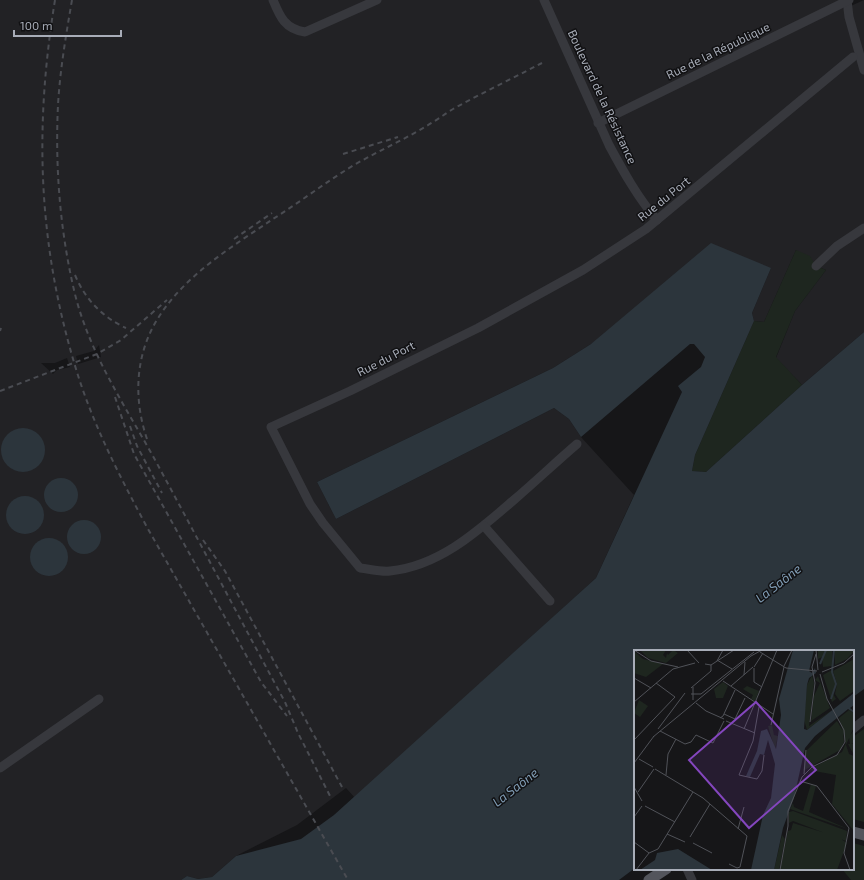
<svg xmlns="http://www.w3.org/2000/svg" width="864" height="880" font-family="'Exo 2',sans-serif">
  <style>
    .built { fill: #222225; fill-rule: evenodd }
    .green { fill: #1e261f }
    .water { fill: #2c353c }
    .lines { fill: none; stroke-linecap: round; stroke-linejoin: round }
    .minor { stroke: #37383d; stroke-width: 9 }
    .major { stroke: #53555c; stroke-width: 11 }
    .rail { stroke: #4a4c52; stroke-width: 2; stroke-dasharray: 5 4; stroke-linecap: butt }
    .labels { text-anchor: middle; stroke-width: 3; stroke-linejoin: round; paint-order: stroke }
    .street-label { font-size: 12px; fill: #a8adb8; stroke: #111113 }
    .water-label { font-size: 13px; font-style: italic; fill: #7f9bb3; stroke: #111113 }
    .inset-river { fill: none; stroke: #2c353c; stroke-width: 2 }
    .inset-road { fill: none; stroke: #505258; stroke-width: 1 }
    .view { fill: #8446be; fill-opacity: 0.15; stroke: #8446be; stroke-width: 2 }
    .inset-edge { fill: none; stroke: #a8adb8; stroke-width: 2 }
  </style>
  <rect width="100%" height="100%" fill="#161618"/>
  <path class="built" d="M0,0h841l3,9 20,-9v332l-62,53 -26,-27 19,-47 31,-41 -10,-4 -20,-16 -32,72 -10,-1 -2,-8 19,-45 -180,76 -38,24 -236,114 19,37 218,-111 15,11 12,18 53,58 -38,83 -241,220 -9,-10 -49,37 -61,31 -24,21 -14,2 -11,-3 -6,4h-181zM99,345l2,12 -23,7 -2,-8 18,-5zM67,358l3,9 -13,3 -4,4 -12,-11h14z"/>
  <g class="green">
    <path d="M796,250l14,6 6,10 10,4 -31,41 -19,46 26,28 -96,87 -14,-1 3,-16 59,-134 10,1z"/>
    <path d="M864,729v93l-11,-3v-82z"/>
    <path d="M853,843l11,3v34h-13l-9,-11h11z"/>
  </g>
  <g class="water">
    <path d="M711,243l60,25 -19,45 2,8 -59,134 -3,16 14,1 96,-87 62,-53v357l-11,8v-46h-218v217l-16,12h-438l6,-4 11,3 14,-2 24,-21 65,-17 33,-24 262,-237 86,-186 -4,-6 23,-19 4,-10 -11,-13h-4l-109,93 -12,-18 -15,-11 -218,111 -19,-37 236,-114 38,-24z"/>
    <circle cx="23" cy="450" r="22"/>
    <circle cx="61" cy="495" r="17"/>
    <circle cx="25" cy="515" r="19"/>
    <circle cx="84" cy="537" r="17"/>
    <circle cx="49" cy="557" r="19"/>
  </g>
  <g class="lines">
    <g class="minor">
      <path d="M273,0c7,17 12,29 32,32l72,-32"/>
      <path d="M544,0l65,145c14,26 29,53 48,75"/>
      <path d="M847,0l2,17 15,53"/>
      <path d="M598,123l251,-123"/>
      <path d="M816,266l21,-20 27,-18"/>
      <path d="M577,444c-21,18 -41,37 -62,55 -36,31 -75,67 -125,72 -10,1 -20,-2 -30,-3l-37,-45 -13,-19 -39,-77 79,-36 128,-63 105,-58 63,-41 207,-172"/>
      <path d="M484,526l66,75"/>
      <path d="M853,729l11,-9"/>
      <path d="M0,768l99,-69"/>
      <path d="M687,869l5,11"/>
    </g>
    <g class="major">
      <path d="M853,832l11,3"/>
      <path d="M649,880l17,-11"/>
    </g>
    <g class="rail">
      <path d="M55,0c-21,129 -17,244 21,369 17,56 44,108 72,160l200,351"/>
      <path d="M72,0c-6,35 -12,70 -14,105 -3,62 2,125 16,185 14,61 50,114 80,168 44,81 87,163 131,244l13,31 32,63"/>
      <path d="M343,154l55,-17"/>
      <path d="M234,239l38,-26"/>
      <path d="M75,275c10,24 27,42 51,53"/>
      <path d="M0,331l1,-3"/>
      <path d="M0,391l97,-37 24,-14 46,-40"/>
      <path d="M115,397l19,57 127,228 26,34"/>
      <path d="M130,426l7,20 25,47"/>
      <path d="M147,439c-13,-38 -12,-79 7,-114 26,-47 76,-77 119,-106 27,-17 53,-37 81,-54 26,-15 54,-27 79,-43 7,-4 13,-9 20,-13 29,-16 60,-31 89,-46"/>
      <path d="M203,540l22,31 117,216"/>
    </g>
  </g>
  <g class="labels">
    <g class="street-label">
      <text transform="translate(718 51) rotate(-26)" y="4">Rue de la République</text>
      <text transform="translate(602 97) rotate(65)" y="4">Boulevard de la Résistance</text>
      <text transform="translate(664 199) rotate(-39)" y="4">Rue du Port</text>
      <text transform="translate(386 359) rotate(-27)" y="4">Rue du Port</text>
    </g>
    <g class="water-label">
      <text transform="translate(778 583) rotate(-38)" y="5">La Saône</text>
      <text transform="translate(515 787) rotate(-38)" y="5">La Saône</text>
    </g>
  </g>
  <g transform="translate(634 650)">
    <rect width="220" height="220" fill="#161618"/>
    <path d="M6,0h26l-3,5 3,3 1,-5 1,2 5,-5 5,3 -12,10 -18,-5zM184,0h14v16l-9,1 -1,-10 -4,2zM201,0h19v1l-7,8 -12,6zM0,1l9,8 20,5 -17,13 -12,-4zM220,9v32l-14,10 -5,-7 2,-10 -4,-13zM198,20l4,14 -3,10 3,5 -4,3 -9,-27zM178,25l2,8 -5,43 23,-16 -25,20 -3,-10 3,-35zM184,26l12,32 -19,13 3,-25 6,-13 -5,-3zM89,32l5,4 -5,12h-7l-2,-9zM113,36l12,5 -4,10 -4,-2 2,-4 -10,-6zM5,50l9,6 -8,11 -6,-4zM215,60l5,3v14l-8,18 3,9 5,2v75l-22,-27 4,-29 -27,-5 33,-18 4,-9 -7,-25zM203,71l6,10 1,11 -4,8 -37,21 4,-21zM138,75l2,10 4,1 -3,14 -7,-24zM220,80v13l-3,1h3v11l-6,-11h2l-1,-7zM177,134l5,2 -7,26 39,17 -58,-20 3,-6 1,4 9,4zM159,161l54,20 -1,10 -53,-20 -4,2v-11zM159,173l45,14 9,6 -10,27h-57l8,-39 3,-1zM148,185l3,4 -6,31h-5z" fill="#1e261f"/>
    <path d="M159,0h21l-5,21 3,2 3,-5 1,5 -7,5 -2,7 -3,44 3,1 47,-37v12l-4,3 4,3v2l-6,-4 -33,27 -10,12 -11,50 -11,30 -9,42h-23l12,-55 8,-17 4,-34 -7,-24 -4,15 -4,-1 -10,23 -4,-1 11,-25 4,-20 6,-2 9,20 5,-34 -2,-16zM44,199l34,21h-72l15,-10 2,-7z" fill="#2c353c"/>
    <path class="inset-river" d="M186,14l6,-14M197,49l5,-15 -4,-12 2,-22"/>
    <path class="inset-road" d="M0,0l17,11 27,6M53,0l12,13M182,0l2,20M126,2l26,16 31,3M83,10l15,9M83,11l6,-11M77,15l23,-15M150,16l8,-16M120,17l9,-14M120,18v14l8,5M188,22l22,-9 10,-9M110,25l1,-13M0,28l17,10M89,31l50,33M22,33l19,14M97,36l22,-19M59,37v13M57,38l20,-17v-6l-6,-1M57,44h10l53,-42M0,52l39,-33 22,-6M62,53l10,8 18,8M125,57l-6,34 -14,34 18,4 5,-8 2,-16M90,64l11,5 10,-21M86,68l3,-2 12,-26M92,71l29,12M176,72l5,-39 -3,-16 4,-13M137,75l13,-58M24,79l27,-36M110,79l33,-79M26,81l25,13 6,-2 5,-7 17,8 11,-22M19,87l98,-81 11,-6M0,90l41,-43M5,109l14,8M0,113l20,-27M21,119l48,29 44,38 -7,31 -3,1 -8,-4M170,124l2,-24M32,125l2,-21 8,-15M166,131l17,5 32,42 -5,25 6,17M0,137l8,14M4,142l16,-23M11,156l30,16M0,167l8,-11M104,179l6,-22M33,184l18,8M56,187l20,-33M0,192l15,11M59,193l19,10M2,220l13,-17 9,-4 35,-57M146,220l8,-44v-15l14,-34 10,-10 25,-12 8,-13 -1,-12 -17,-31 -7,-25"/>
    <path class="view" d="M122,52l60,68 -67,58 -60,-68z"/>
    <rect width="220" height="220" class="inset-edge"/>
  </g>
  <path d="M14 30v6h107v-6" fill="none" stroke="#a8adb8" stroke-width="2"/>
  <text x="20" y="30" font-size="12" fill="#a8adb8" stroke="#111113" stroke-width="3" paint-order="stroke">100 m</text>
</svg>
